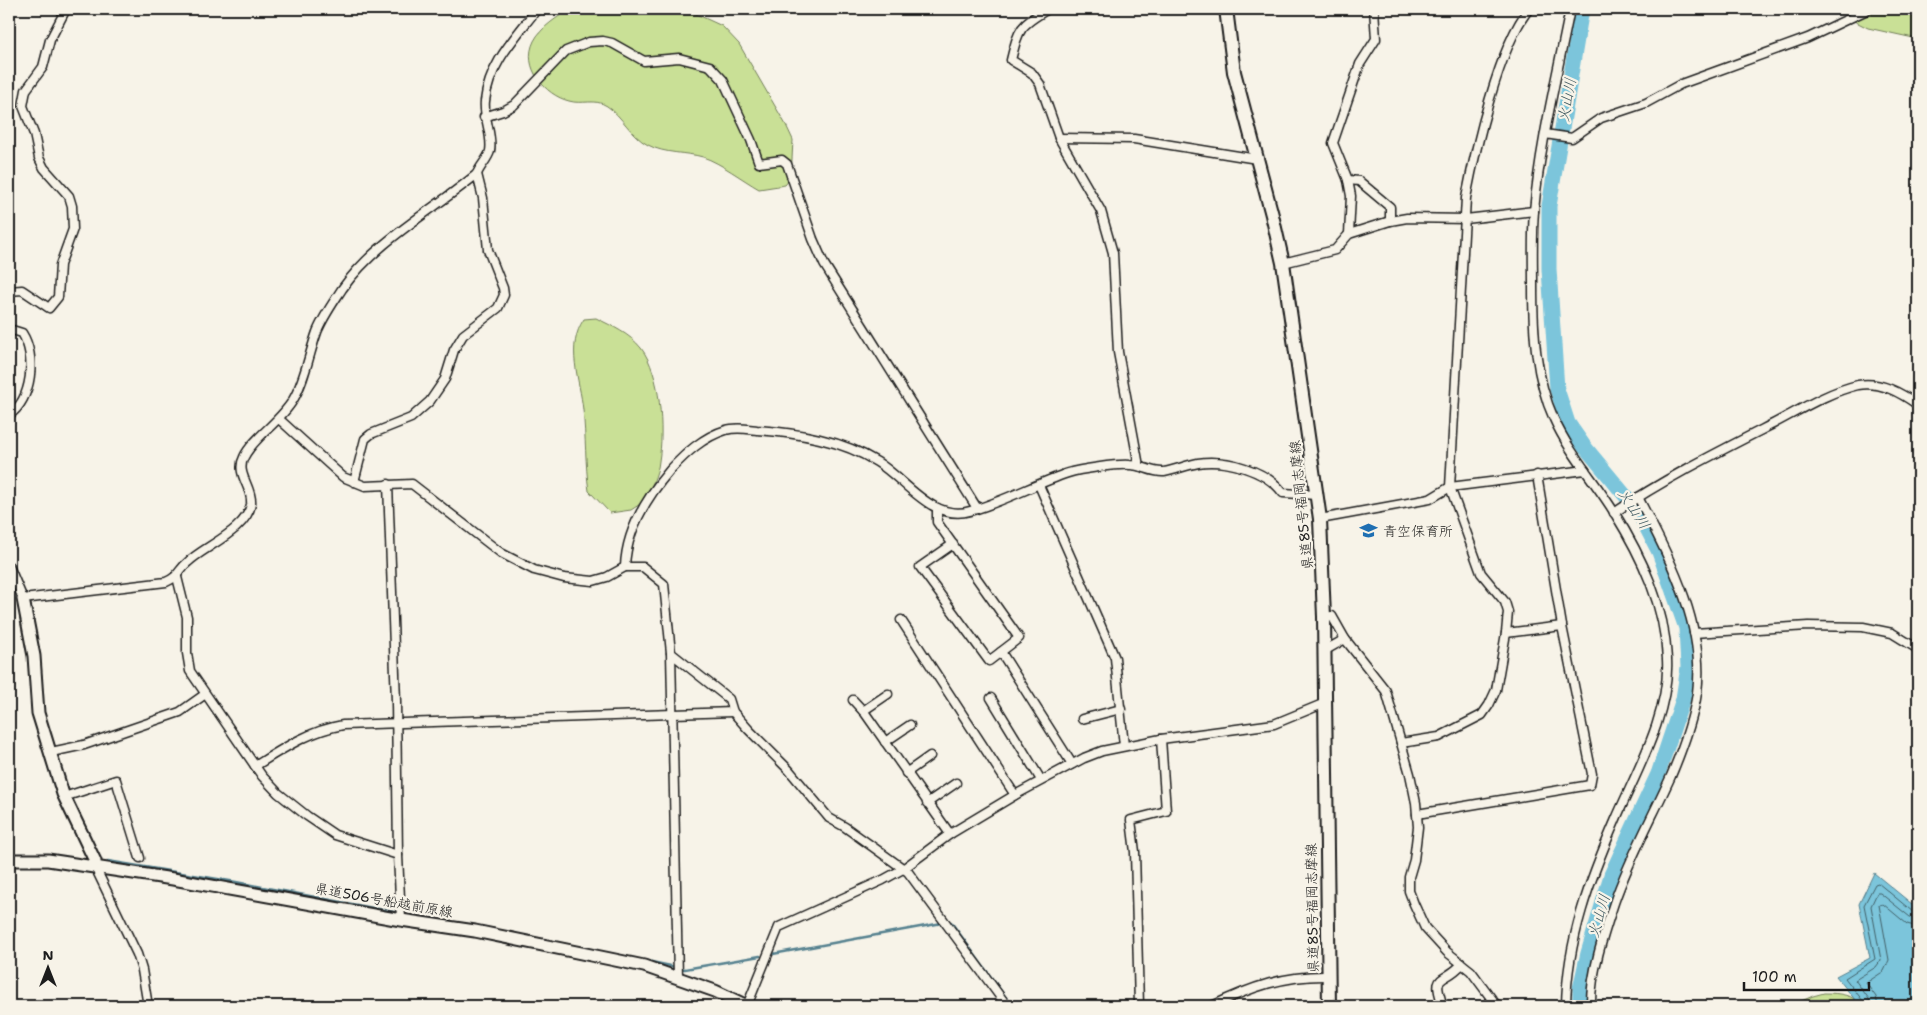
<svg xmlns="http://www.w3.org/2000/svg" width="1927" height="1015" font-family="'Shantell Sans','Klee One',sans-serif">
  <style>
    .green { fill: #c9e096; stroke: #727e59 }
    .water { fill: #7bc5db; stroke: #55818f }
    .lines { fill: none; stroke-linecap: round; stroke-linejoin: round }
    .shore { stroke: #426068; stroke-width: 1 }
    .stream { stroke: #55818f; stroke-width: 2.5 }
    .river { stroke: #7bc5db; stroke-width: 15 }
    .street-casing { stroke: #1c1c1c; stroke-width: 11 }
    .secondary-casing { stroke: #1c1c1c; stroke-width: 15 }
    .primary-casing { stroke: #1c1c1c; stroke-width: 16 }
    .street { stroke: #f7f3e8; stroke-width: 8 }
    .secondary { stroke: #f7f3e8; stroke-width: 11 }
    .primary { stroke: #f7f3e8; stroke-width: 12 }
    .labels { text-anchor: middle; stroke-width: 4.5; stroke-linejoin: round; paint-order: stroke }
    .street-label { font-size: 14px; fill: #1c1c1c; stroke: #f7f3e8 }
    .poi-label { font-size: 14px; fill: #1c1c1c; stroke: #f7f3e8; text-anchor: start }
    .water-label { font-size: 15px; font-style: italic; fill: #3d575f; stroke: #f7f3e8 }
  </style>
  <rect width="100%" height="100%" fill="#f7f3e8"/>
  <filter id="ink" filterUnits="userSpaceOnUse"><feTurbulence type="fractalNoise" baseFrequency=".02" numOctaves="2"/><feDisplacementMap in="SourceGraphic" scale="10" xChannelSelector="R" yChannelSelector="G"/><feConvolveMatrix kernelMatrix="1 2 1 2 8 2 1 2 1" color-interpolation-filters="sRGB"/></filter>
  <g filter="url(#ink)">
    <g class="green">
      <path d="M570,9h115l37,17 17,18 47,81 7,15 -2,38 -6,7 -26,4c-16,-9 -38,-26 -56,-32 -18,-5 -38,-3 -55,-12 -17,-9 -26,-29 -41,-39 -12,-8 -25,-1 -38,-5 -24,-6 -48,-34 -35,-60 7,-14 24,-24 36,-32z"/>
      <path d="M1853,9h65v30l-50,-11 -14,-7 -3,-7z"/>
      <path d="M596,318c16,8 34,16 45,30 20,26 23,82 18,113 -1,13 -9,28 -14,40l-14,9 -21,3 -21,-22c-4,-27 -3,-54 -6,-81 -3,-31 -18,-63 1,-91z"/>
      <path d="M1824,993c17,0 28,2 41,13h-75l23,-10z"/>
    </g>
    <path class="water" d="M1874,873l44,36v97h-58l-24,-30 34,-18 -11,-54z"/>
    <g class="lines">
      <g class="shore">
        <path d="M1864,1006l-1,-5 -18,-23 30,-19 -11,-54 11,-21 3,-1 35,29 5,1"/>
        <path d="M1870,1006l-1,-7 -14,-19 21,-13 5,-7 -10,-54 6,-13h3l30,24 8,2"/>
        <path d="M1878,1006l-2,-9 -10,-14 18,-12 5,-11 -10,-55 4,-1 24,20 11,3"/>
      </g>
      <g class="stream">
        <path d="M108,861l128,21 158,30"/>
        <path d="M951,922l61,84"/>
        <path d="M773,954l169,-31"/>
        <path d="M647,961l38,8 75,-13"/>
      </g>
      <path class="river" d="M1580,1006v-17l8,-36 23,-78 47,-101 25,-75 5,-32 -2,-39 -27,-76 -21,-41 -54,-65 -16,-23 -11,-34 -8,-120v-63l33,-197"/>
      <defs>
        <g id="street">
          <path d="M1048,9c-29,17 -29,19 -37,51l21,13 8,11 19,54 42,73 12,42 5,99 21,114"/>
          <path d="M484,117l19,-6 11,-6 52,-54 23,-9 14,-1 9,2 32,18 35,-3 31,8 13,14 28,60 8,23 23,-3 5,4 26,75 11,25 153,244"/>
          <path d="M1545,134l27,4 29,-20 45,-15 35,-19 127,-46 61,-29"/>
          <path d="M1059,138l75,1 123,20"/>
          <path d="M1348,180l11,1 31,26v14"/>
          <path d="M1349,234l2,-38 -3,-16 -15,-37 27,-79 16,-25 -2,-30"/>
          <path d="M1283,263l52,-13 14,-16 41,-13 17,-3 59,1 68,-8"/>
          <path d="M9,291l13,-1 27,18 9,-11 2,-32 13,-36 -1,-23 -3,-10 -25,-28 -5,-10 -5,-24 -11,-28 3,-16 17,-23 7,-27 16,-31"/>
          <path d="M9,329l13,4c15,23 10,67 -13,82"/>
          <path d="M279,419l64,58 22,9 47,-2 89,69 33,17 30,8 29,3 14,-4 18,-10h18l21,17 7,69 58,46 4,13 16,18 40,40 40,48 16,9 63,45 99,134"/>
          <path d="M354,482l11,-43 6,-5 40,-16 19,-17 15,-22 9,-29 9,-15 35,-27 6,-13 -1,-7 -15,-38 -5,-52 -6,-24"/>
          <path d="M388,484l8,217 2,154"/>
          <path d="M1039,485l76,173 9,88"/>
          <path d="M937,508v14l82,116 -30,23 -69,-94 33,-23"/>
          <path d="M1614,513c50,-34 104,-61 157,-88 27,-14 57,-33 87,-40 23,-4 43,8 60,20"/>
          <path d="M1320,519l110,-20 20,-12 135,-17"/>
          <path d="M9,566l14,33 143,-17c14,-6 12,-12 22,-20 17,-16 59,-32 63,-58 2,-17 -16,-30 -7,-47 9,-19 37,-36 49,-57 12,-20 16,-46 24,-68 6,-15 16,-29 25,-43 34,-48 90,-78 135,-115 3,-8 11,-15 13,-23 3,-16 -7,-33 -5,-50 4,-37 30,-63 52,-92"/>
          <path d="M625,567c1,-36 22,-70 45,-97 16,-17 33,-33 56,-40 10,-3 21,-1 31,0 41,3 85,10 120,32 28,17 55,60 93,49 33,-9 65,-27 98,-38 12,-4 49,-9 62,-8 12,0 22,8 34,7 11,-2 23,-7 34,-9 28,-4 68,7 85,30l34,2"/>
          <path d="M177,577l10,40v36l3,18 72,105 16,17 29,23 28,19 63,20 3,65"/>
          <path d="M1324,617l8,-1 13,23 41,52 24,83 6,29 2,24 -4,33 -5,17v14l5,13 11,24 22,24 24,19 26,35"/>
          <path d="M901,620l114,175"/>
          <path d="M1506,633l56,-7"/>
          <path d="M1694,633l114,-7 55,1 29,6 26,16"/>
          <path d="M1324,651l21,-12"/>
          <path d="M1001,652l71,112"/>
          <path d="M671,653l7,324"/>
          <path d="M991,698l50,82"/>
          <path d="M853,700l12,13 85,121"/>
          <path d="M863,711l25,-17"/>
          <path d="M1082,719l39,-10"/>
          <path d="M885,742l25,-17"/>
          <path d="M1401,743l38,-6 43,-22 7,-10 7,-15 10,-57 2,-21 -3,-10 -24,-29 -31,-86 16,-289c9,-47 33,-153 63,-189"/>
          <path d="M51,752l33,-7 96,-33 24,-17"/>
          <path d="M255,766c29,-18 54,-35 88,-41l390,-13"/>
          <path d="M906,773l24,-17"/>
          <path d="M64,797l52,-17 24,78"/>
          <path d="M927,803l29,-20"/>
          <path d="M1417,814l173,-29 2,-11 -30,-148 -25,-151"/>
          <path d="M95,867l42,87 5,16 6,36"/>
          <path d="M747,1006l32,-79 104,-47 20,-11 47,-35 65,-39 69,-37 18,-7 59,-12 113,-15 51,-21"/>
          <path d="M1139,1006l-4,-154 -4,-32 35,-9 -5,-72"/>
          <path d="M1212,1006c39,-19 73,-31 116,-30"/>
          <path d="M1443,1006c-12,-34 0,-21 19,-42"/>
          <path d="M1566,1006c1,-66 24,-127 50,-187 21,-49 54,-105 51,-160 -2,-53 -25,-102 -53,-147 -19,-31 -45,-59 -60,-93 -19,-42 -21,-88 -21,-134 0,-24 -1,-49 1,-74 6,-68 23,-135 36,-202"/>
          <path d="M1591,1006c-1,-31 13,-73 23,-103 15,-44 38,-85 57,-127 11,-26 22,-55 26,-83 9,-69 -29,-137 -59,-196"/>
        </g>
        <g id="secondary">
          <path d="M23,599l11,57 4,57 25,81 32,67v6"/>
          <path d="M9,860h39l125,19 228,41 74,11 169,35 71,25 32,15"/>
        </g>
        <path id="primary" d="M1226,9l8,63 38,143 11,48 37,256 4,98 5,389"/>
      </defs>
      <use href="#street" class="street-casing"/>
      <use href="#secondary" class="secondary-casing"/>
      <use href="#primary" class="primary-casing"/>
      <use href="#street" class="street"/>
      <use href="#secondary" class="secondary"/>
      <use href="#primary" class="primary"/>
    </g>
  </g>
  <defs>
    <symbol id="school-bare" viewBox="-9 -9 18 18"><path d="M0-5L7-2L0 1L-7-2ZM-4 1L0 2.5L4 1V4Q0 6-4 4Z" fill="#1f6fb2" stroke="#f7f3e8" stroke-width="2.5" paint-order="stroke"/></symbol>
  </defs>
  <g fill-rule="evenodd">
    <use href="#school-bare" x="1356" y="518" width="25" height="25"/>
  </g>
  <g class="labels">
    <g class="street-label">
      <text transform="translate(1301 505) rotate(-96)" y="5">県道85号福岡志摩線</text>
      <text transform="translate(384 900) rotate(10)" y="5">県道506号船越前原線</text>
      <text transform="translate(1312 908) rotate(-91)" y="5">県道85号福岡志摩線</text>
    </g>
    <g class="poi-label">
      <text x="1383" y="536">青空保育所</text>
    </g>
    <g class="water-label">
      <text transform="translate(1567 100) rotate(-80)" y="5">火山川</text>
      <text transform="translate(1634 509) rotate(57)" y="5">火山川</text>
      <text transform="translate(1599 916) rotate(-74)" y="5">火山川</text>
    </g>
  </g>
  <rect width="1927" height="1015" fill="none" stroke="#f7f3e8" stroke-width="30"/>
  <rect x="15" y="15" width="1897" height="985" fill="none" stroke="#1c1c1c" stroke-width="2" filter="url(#ink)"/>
  <g transform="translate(48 968)" stroke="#f7f3e8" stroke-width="4" paint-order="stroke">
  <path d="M0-4L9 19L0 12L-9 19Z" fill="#1c1c1c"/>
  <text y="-8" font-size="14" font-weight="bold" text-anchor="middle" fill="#1c1c1c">N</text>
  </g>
  <path d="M1744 982v8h125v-8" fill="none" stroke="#1c1c1c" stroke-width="2.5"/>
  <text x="1752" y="982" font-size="15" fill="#1c1c1c" stroke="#f7f3e8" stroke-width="4" paint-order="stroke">100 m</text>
</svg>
